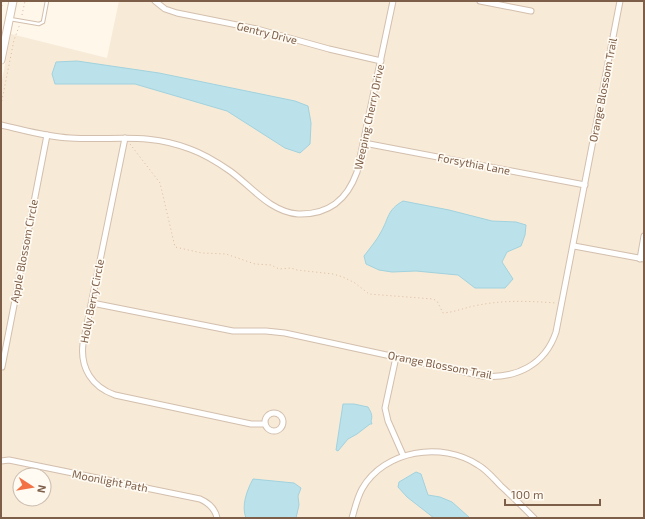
<svg xmlns="http://www.w3.org/2000/svg" width="645" height="519" font-family="'Exo 2',sans-serif">
  <style>
    .residential { fill: #f7ead7; fill-rule: evenodd }
    .water { fill: #bbe2eb; stroke: #a1d2de }
    .lines { fill: none; stroke-linecap: round; stroke-linejoin: round }
    .lane-casing { stroke: #d3bfad; stroke-width: 4.5 }
    .street-casing { stroke: #d3bfad; stroke-width: 7 }
    .secondary-casing { stroke: #d8c2ad; stroke-width: 9 }
    .path { stroke: #ddbaa1; stroke-width: 1; stroke-dasharray: 1 3; stroke-linecap: butt }
    .lane { stroke: #fff; stroke-width: 2.5 }
    .street { stroke: #fff; stroke-width: 5 }
    .secondary { stroke: #fff; stroke-width: 7 }
    .labels { text-anchor: middle; stroke-width: 3.5; stroke-linejoin: round; paint-order: stroke }
    .street-label { font-size: 11px; fill: #7d5e49; stroke: #fffaf2 }
  </style>
  <rect width="100%" height="100%" fill="#fef7ea"/>
  <path class="residential" d="M119,1h525v517h-643v-433l10,-51 96,24zM20,475h24v24h-24z"/>
  <g class="water">
    <path d="M77,61l82,12 136,28 13,5 3,17 -1,21 -10,9 -15,-5 -58,-37 -92,-27h-80l-3,-10 4,-12z"/>
    <path d="M403,201l46,9 43,11 24,1 10,3 -1,10 -4,11 -14,6 -5,10 11,17 -8,9h-30l-17,-13 -42,-4 -24,1 -13,-2 -13,-6 -2,-8c6,-8 13,-16 17,-24 8,-14 6,-22 22,-31z"/>
    <path d="M343,404h11l14,3c3,5 5,9 3,14l1,3h-2l-13,10 -9,5 -10,12 -2,-1z"/>
    <path d="M416,472l5,2 7,21 12,2 12,5 18,16h-36l-27,-21 -9,-10 1,-5z"/>
    <path d="M253,479l41,4 7,5 -3,8 1,9 -3,13h-50c-5,-12 1,-28 7,-39z"/>
  </g>
  <g class="lines">
    <defs>
      <path id="lane" d="M10,19l29,5 4,-2 4,-21"/>
      <g id="street">
        <path d="M155,1l10,8 12,4 80,16 72,20 52,12"/>
        <path d="M480,1l51,10"/>
        <path d="M1,125c23,5 46,12 69,13 43,3 77,-6 120,11 14,5 27,13 40,22 21,15 40,41 68,43 31,1 49,-14 59,-42l36,-171"/>
        <path d="M125,138l-42,206c-3,24 9,43 32,51l136,29h14"/>
        <path d="M364,143l221,42"/>
        <path d="M574,246l70,13"/>
        <path d="M640,259l4,-23"/>
        <path d="M92,303l141,28h33l19,2 198,43c33,3 62,-11 73,-44l64,-331"/>
        <path d="M396,357l-11,51 3,13 15,34"/>
        <path d="M2,367l45,-232"/>
        <circle cx="274" cy="422" r="9"/>
        <path d="M1,461l8,-1 191,39c9,4 15,9 17,19"/>
        <path d="M352,518c3,-10 5,-20 10,-29 22,-39 80,-48 116,-24 9,5 16,14 23,21 11,10 22,21 33,32"/>
      </g>
      <path id="secondary" d="M1,60l12,-59"/>
    </defs>
    <use href="#lane" class="lane-casing"/>
    <use href="#street" class="street-casing"/>
    <use href="#secondary" class="secondary-casing"/>
    <g class="path">
      <path d="M1,10l2,-9"/>
      <path d="M22,15l3,-14"/>
      <path d="M1,105l13,-65 6,-16"/>
      <path d="M130,144l30,39 15,64 27,6 24,1 29,10 16,1 8,4 12,-1 6,2 36,4 10,3 12,6 14,11 64,5 4,2 6,12c13,-1 23,-6 36,-8 25,-5 51,-4 77,-2"/>
    </g>
    <use href="#lane" class="lane"/>
    <use href="#street" class="street"/>
    <use href="#secondary" class="secondary"/>
  </g>
  <g class="labels">
    <g class="street-label">
      <text transform="translate(267 33) rotate(14)" y="4">Gentry Drive</text>
      <text transform="translate(603 90) rotate(-79)" y="4">Orange Blossom Trail</text>
      <text transform="translate(369 117) rotate(-78)" y="4">Weeping Cherry Drive</text>
      <text transform="translate(474 164) rotate(11)" y="4">Forsythia Lane</text>
      <text transform="translate(24 251) rotate(-79)" y="4">Apple Blossom Circle</text>
      <text transform="translate(92 301) rotate(-79)" y="4">Holly Berry Circle</text>
      <text transform="translate(440 365) rotate(11)" y="4">Orange Blossom Trail</text>
      <text transform="translate(110 481) rotate(11)" y="4">Moonlight Path</text>
    </g>
  </g>
  <rect width="645" height="519" fill="none" stroke="#7d5e49" stroke-width="4"/>
  <g transform="translate(32 487) rotate(102)"><circle r="19" fill="#fffaf2" stroke="#cbbcae"/>
  <path d="M0-3L7 15L0 10L-7 15Z" fill="#f27245"/>
  <text y="-6" font-size="11" font-weight="bold" text-anchor="middle" fill="#7d5e49">N</text>
  </g>
  <path d="M505 499v6h95v-6" fill="none" stroke="#7d5e49" stroke-width="2"/>
  <text x="511" y="499" font-size="12" fill="#7d5e49" stroke="#fffaf2" stroke-width="3" paint-order="stroke">100 m</text>
</svg>
